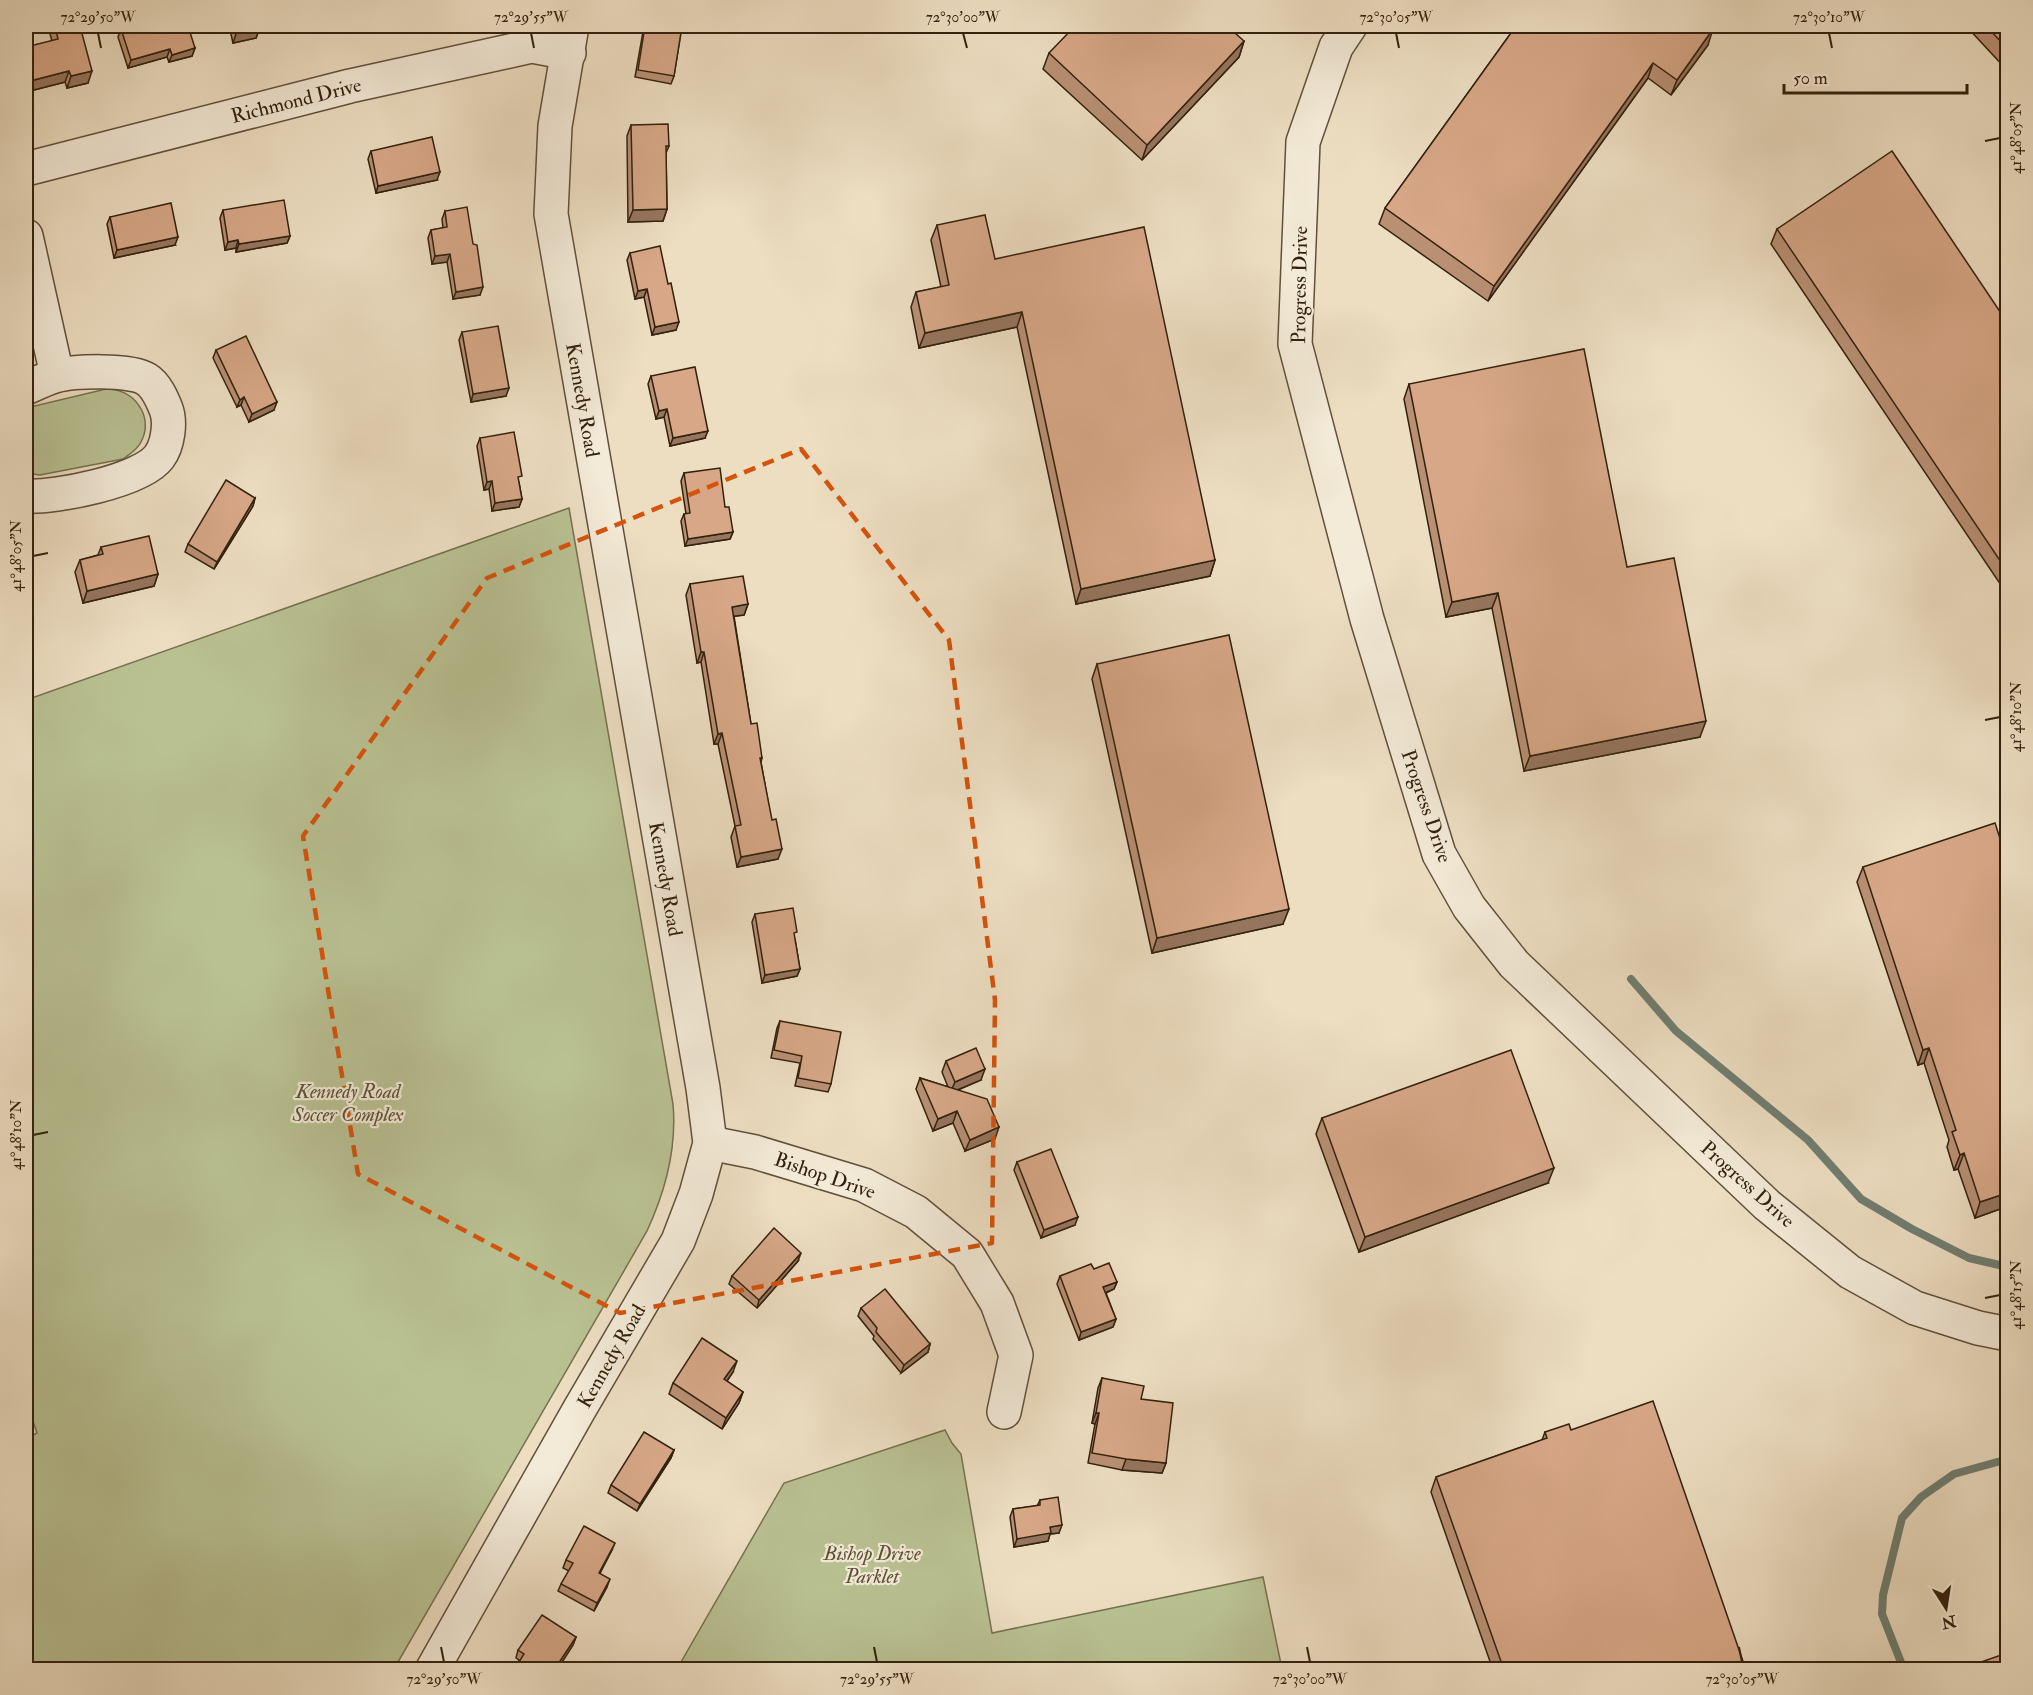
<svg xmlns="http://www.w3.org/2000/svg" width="2033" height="1695" font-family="'IM FELL Double Pica',serif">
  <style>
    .green { fill: #b9c193; stroke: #767150; stroke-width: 1.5 }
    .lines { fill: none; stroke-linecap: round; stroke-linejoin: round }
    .stream { stroke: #707e71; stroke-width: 8 }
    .minor-casing { stroke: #61503a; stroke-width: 36 }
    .minor { stroke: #f3ead7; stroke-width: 33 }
    .wall { fill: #b99074; stroke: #32210d; stroke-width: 1.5 }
    .shaded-wall { fill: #96755e; stroke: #32210d; stroke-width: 1.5 }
    .building { fill: #d7a787; stroke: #32210d; stroke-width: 1.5 }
    .marked { fill: none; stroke: #d6530c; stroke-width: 4.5; stroke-dasharray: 12 8; stroke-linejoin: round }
    .ticks { fill: none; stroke: #32210d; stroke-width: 2 }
    .labels { text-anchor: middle; stroke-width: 4.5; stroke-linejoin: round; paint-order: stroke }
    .street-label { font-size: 20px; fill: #32210d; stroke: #f3ead7 }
    .park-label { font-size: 20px; font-style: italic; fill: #5a5135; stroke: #f3ead7 }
    .neatline { fill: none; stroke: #32210d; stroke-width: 2 }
    .ticks-label { font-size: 15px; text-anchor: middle; fill: #32210d }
  </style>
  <rect width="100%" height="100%" fill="#eddec2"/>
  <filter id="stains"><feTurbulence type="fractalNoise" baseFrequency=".00333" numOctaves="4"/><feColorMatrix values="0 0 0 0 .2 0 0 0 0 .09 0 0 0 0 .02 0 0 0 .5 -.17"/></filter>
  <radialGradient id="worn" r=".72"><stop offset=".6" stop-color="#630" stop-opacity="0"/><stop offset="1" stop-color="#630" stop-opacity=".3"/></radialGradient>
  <g class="green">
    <path d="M106,389c27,-1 49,27 35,53 -4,8 -11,12 -18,17l-83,16 -14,-2v-65z"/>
    <path d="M569,508l104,596c4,45 -7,86 -26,127l-253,438h-368v-231l11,-5 -11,-33v-700z"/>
    <path d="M945,1430l7,13 9,11 31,179 271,-56 19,92h-605l107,-186z"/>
  </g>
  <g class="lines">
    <g class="stream">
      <path d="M1631,979l45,52 132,109 53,59 51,30 57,29 39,9"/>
      <path d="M1904,1670l-22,-56 1,-19 19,-77 19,-21 33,-23 54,-15"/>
    </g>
    <defs>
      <g id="minor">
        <path d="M1350,26l-14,21 -33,95 -8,202 72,275 72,235 30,53 45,57 253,241 83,67 65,36 63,20 30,6"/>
        <path d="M26,169l324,-83 182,-40 37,7"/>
        <path d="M26,236l31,139"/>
        <path d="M26,388c9,-4 19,-9 29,-12 18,-5 76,-7 91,3 10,6 16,20 20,30 5,13 2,36 -7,48 -18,24 -104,41 -133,39"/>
        <path d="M710,1143l45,9 109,33 52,27 51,42 30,49 19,52 -12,57"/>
        <path d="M432,1670l147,-260 99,-169 18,-47 14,-51 -7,-55 -152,-874 4,-88 17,-100"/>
      </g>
    </defs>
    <use href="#minor" class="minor-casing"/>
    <use href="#minor" class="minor"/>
  </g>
  <g class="wall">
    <path d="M49,26h31l8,57 -21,5 -2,-6 -39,10v-45l26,-6 -4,-14z"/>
    <path d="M229,26h31v1l-4,11 -23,5z"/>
    <path d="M644,26h38l-8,50 -3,8 -36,-7z"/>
    <path d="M1516,26l192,19 -37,50 -23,-17 -160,223 -109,-77 6,-16z"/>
    <path d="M1966,26h41v44z"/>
    <path d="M121,29l74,19 -3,8 -23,6 -2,-5 -39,11 -10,-31z"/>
    <path d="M1244,41l-5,16 -97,103 -99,-91 6,-16z"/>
    <path d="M631,125l38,21 -3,7 1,56 -4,12 -35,1 -1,-86z"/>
    <path d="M371,151l66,29 -61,13 -8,-34z"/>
    <path d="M223,210l67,26 -3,7 -51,9v-4l-11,2 -5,-32z"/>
    <path d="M445,211l35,84 -27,4 -6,-37 -15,2 -4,-26 3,-8 12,-2 -1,-9z"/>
    <path d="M110,217l65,28 -61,13 -7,-34z"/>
    <path d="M937,225l58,34 220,301 -5,16 -134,28 -59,-277 -98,21 -8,-41 5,-15 25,-5 -10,-47z"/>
    <path d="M1777,229l230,93v272l-236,-350z"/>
    <path d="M630,253l46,77 -24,5 -8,-38 -9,2 -8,-39z"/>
    <path d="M462,332l44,64 -35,6 -12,-62z"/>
    <path d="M216,350l58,60 -25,12 -8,-17 -4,2 -24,-49z"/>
    <path d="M651,376l54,62 -35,8 -6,-29 -8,2 -8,-35z"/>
    <path d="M1409,384l218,183 73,170 -176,34 -32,-163 -46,9 -42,-218z"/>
    <path d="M480,438l39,44 3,17 -3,8 -27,4 -3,-22 -5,1 -7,-44z"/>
    <path d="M684,473l41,34 8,25 -3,7 -45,7 -4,-25 3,-7h2l-5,-33z"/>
    <path d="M255,498l-2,8 -39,63 -29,-17 3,-8z"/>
    <path d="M101,547l57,27 -4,12 -71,17 -8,-31 5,-12 18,-5z"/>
    <path d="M690,584l58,20 -4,11 -10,1 17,108 11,34 -1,4 17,97 -41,8 -6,-30 4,-11 -17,-82h-4l-13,-82 -4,1 -11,-68z"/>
    <path d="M1097,664l186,260 -131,29 -60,-274z"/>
    <path d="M2007,860v353l-2,1 -2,-6 -28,10 -17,-49 -4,1 -7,-23 2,-7 -25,-77 -6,2 -61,-183 6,-15z"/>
    <path d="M755,914l40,25 5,30 -3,7 -35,7 -10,-61z"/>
    <path d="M780,1021l51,63 -3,8 -33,-6 5,-23 -29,-5 6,-30z"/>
    <path d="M946,1061l35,19 -23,10 37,49 -30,12 -12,-28 -20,8 -17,-42 4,-11 28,9 -6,-15z"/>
    <path d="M1322,1118l226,65 -189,69 -43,-118z"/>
    <path d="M1017,1162l58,63 -34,13 -27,-68z"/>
    <path d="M798,1261l-41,47 -28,-24 3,-8z"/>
    <path d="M1094,1269l23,13 -3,7 -8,4 10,26 -3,8 -34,13 -22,-56 3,-8z"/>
    <path d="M861,1308l69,36 -2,8 -27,21 -28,-34 1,-3 -16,-20z"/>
    <path d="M733,1372l-6,9 16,11 -4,11 -17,26 -53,-35 4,-11z"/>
    <path d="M1102,1378l39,21 25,64 -4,10 -40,-3 -34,-7 7,-39 -3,-1 6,-35z"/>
    <path d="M1571,1430l175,240h-253l-62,-178 5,-15 106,-37 3,-8z"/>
    <path d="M674,1450l-3,8 -34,53 -29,-18 3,-8z"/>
    <path d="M1040,1500l19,33 -9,1 -2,7 -34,6 -4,-30 3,-8 24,-3z"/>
    <path d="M612,1550l-12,23 7,14 -13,24 -36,-20 3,-7 8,-13 -6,-3 3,-8z"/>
    <path d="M576,1637l-3,8 -16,25h-43l5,-10 -3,-2 2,-8z"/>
    <path d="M1981,1662l26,8h-29z"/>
  </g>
  <g class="shaded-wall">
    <path d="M260,27l-4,11 -23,5 4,-12z"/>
    <path d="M1713,29l-5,16 -37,50 6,-15z"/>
    <path d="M1244,41l-5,16 -97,103 5,-15z"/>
    <path d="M195,48l-3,8 -23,6 3,-7z"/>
    <path d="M170,49l-3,8 -39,11 3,-8z"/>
    <path d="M1653,63l-5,15 -160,223 6,-15z"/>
    <path d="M69,71l-4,11 -39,10v-10z"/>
    <path d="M92,71l-4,12 -21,5 4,-12z"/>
    <path d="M440,172l-3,8 -61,13 2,-7z"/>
    <path d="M667,209l-4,12 -35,1 5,-12z"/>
    <path d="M290,236l-3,7 -51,9 3,-8z"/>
    <path d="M178,237l-3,8 -61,13 3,-8z"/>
    <path d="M238,240l-2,8 -11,2 3,-8z"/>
    <path d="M450,254l-3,8 -15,2 3,-8z"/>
    <path d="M483,287l-3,8 -27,4 3,-7z"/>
    <path d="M647,289l-3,8 -9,2 3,-8z"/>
    <path d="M1022,312l-5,15 -98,21 6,-15z"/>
    <path d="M679,322l-3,8 -24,5 3,-8z"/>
    <path d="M509,388l-3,8 -35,6 2,-8z"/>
    <path d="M244,397l-3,8 -4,2 3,-7z"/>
    <path d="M277,402l-3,8 -25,12 3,-8z"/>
    <path d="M667,409l-3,8 -8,2 3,-8z"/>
    <path d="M708,431l-3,7 -35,8 3,-8z"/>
    <path d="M492,481l-3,8 -5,1 3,-8z"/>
    <path d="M255,498l-2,8 -39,63 3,-7z"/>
    <path d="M522,499l-3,8 -27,4 3,-8z"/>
    <path d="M733,532l-3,7 -45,7 3,-7z"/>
    <path d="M1215,560l-5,16 -134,28 5,-15z"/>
    <path d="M158,574l-4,12 -71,17 4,-12z"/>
    <path d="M1498,593l-6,15 -46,9 6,-15z"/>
    <path d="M748,604l-4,11 -16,2 4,-10z"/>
    <path d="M701,652h3l-3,10 -4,1z"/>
    <path d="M1706,721l-6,16 -176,34 6,-15z"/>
    <path d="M722,733l-4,11h-4l4,-10z"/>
    <path d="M782,849l-4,10 -41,8 4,-10z"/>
    <path d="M1289,909l-6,15 -131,29 5,-15z"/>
    <path d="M800,969l-3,7 -35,7 3,-8z"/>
    <path d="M1929,1048l-5,15 -6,2 5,-15z"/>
    <path d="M985,1069l-4,11 -31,13 5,-11z"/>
    <path d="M957,1111l-4,12 -20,8 5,-12z"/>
    <path d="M999,1127l-4,12 -30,12 5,-11z"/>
    <path d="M1964,1153l-6,16 -4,1 6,-15z"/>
    <path d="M1554,1168l-6,15 -189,69 6,-15z"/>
    <path d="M2007,1193v4l-4,11 -28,10 5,-16z"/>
    <path d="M1078,1217l-3,8 -34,13 3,-8z"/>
    <path d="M801,1253l-3,8 -41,47 2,-8z"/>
    <path d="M1117,1282l-3,7 -14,6 3,-8z"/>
    <path d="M1116,1319l-3,8 -34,13 2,-8z"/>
    <path d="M930,1344l-2,8 -27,21 3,-8z"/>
    <path d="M737,1361l-4,11 -13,19 4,-12z"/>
    <path d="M743,1392l-4,11 -17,26 4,-11z"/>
    <path d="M1096,1413h3l-4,11 -3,-1z"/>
    <path d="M674,1450l-3,8 -34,53 3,-7z"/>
    <path d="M1126,1459l40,4 -4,10 -40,-3z"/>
    <path d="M1062,1525l-3,8 -9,1 -2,7 -34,6 3,-8 33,-12z"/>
    <path d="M615,1543l-3,7 -16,31 3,-8z"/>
    <path d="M610,1579l-3,8 -13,24 3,-8z"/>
    <path d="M576,1637l-3,8 -16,25h-3z"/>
  </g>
  <g class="building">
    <path d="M55,26h25l12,45 -21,5 -2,-5 -43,11v-35l32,-8z"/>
    <path d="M132,26h56l7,22 -23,7 -2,-6 -39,11 -10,-31z"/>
    <path d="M236,26h24v1l-23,4z"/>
    <path d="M645,26h37l-8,50 -36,-6z"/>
    <path d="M1075,26h152l17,15 -97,104 -98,-92z"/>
    <path d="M1516,26h192l5,3 -36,51 -24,-17 -159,223 -109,-78z"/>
    <path d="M1986,26h21v22z"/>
    <path d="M668,124l1,22h-3l1,63 -34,1 -2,-85z"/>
    <path d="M432,137l8,35 -62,14 -7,-35z"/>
    <path d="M1892,151l115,171v249l-230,-342z"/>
    <path d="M284,200l6,36 -51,8 -1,-4 -10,2 -5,-32z"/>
    <path d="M171,203l7,34 -61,13 -7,-33z"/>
    <path d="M467,207l6,37 4,1 6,42 -27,5 -6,-38 -15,2 -4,-26 16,-3 -2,-16z"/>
    <path d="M985,215l10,44 149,-32 71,333 -134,29 -59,-277 -97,21 -9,-41 33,-7 -12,-60z"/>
    <path d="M660,246l8,38 3,-1 8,39 -24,5 -8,-38 -9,2 -8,-38z"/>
    <path d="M498,326l11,62 -36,6 -11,-62z"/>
    <path d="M246,336l31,66 -25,12 -8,-17 -4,3 -24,-50z"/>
    <path d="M1584,349l43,218 47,-9 32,163 -176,35 -32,-163 -46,9 -43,-218z"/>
    <path d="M695,367l13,64 -35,7 -6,-29 -8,2 -8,-35z"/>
    <path d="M514,432l8,44 -4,1 4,22 -27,4 -3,-22 -5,1 -7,-44z"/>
    <path d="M720,468l5,39h4l4,25 -45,7 -4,-25 6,-1 -6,-40z"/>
    <path d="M226,480l29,18 -38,64 -29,-18z"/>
    <path d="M149,536l9,38 -71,17 -7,-31 23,-6 -2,-7z"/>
    <path d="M743,576l5,28 -16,3 19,117 6,-1 5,35h-2l12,62 4,-1 6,30 -41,8 -6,-31 6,-1 -19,-92 -4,1 -14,-82h-3l-11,-68z"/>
    <path d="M1229,635l60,274 -132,29 -60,-274z"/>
    <path d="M1995,823l12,37v333l-27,9 -16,-49 -4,2 -8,-23 4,-2 -27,-82 -6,2 -60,-183z"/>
    <path d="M793,908l4,24 -3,1 6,36 -35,6 -10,-61z"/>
    <path d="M780,1021l61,11 -10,52 -33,-6 4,-22 -28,-6z"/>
    <path d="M976,1048l9,21 -30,13 -9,-21z"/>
    <path d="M1511,1050l43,118 -189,69 -43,-119z"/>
    <path d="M920,1078l67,21 12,28 -29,13 -13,-29 -19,8z"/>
    <path d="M1051,1149l27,68 -34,13 -27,-68z"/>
    <path d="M774,1228l27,25 -42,47 -27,-24z"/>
    <path d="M1109,1263l8,19 -14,5 13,32 -35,13 -21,-56 31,-12 3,5z"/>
    <path d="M885,1289l45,55 -26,21 -28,-33 1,-4 -16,-20z"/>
    <path d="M702,1338l35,23 -13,18 19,13 -17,26 -53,-35z"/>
    <path d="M1102,1378l42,8 -3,13 32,4 -7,60 -40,-4 -34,-6 7,-40h-3z"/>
    <path d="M1653,1401l93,269h-242l-68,-193 111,-39 -2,-6 24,-8 2,6z"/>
    <path d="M644,1432l30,18 -34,54 -29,-19z"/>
    <path d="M1058,1497l4,28 -12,2 1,6 -34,6 -4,-30 27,-4v-5z"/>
    <path d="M584,1526l31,17 -16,30 11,6 -13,24 -36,-19 12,-21 -7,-3z"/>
    <path d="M542,1615l34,22 -22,33h-40l10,-16 -6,-4z"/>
    <path d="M2007,1653v17h-24l-2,-8z"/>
  </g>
  <path class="marked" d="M801,449l148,191 46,360 -3,243 -372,70 -262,-139 -55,-338 184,-258z"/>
  <path class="ticks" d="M98,33l3,15M531,33l3,15M963,33l4,15M1396,33l3,15M1829,33l3,15M1985,141l15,-3M33,556l15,-3M1985,720l15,-3M33,1135l15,-3M1985,1298l15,-3M441,1647l3,15M874,1647l3,15M1307,1647l3,15M1739,1647l3,15"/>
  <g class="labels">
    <g class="street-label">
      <text transform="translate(296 100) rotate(-14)" y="7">Richmond Drive</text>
      <text transform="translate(1299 285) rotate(-89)" y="7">Progress Drive</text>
      <text transform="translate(583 400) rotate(80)" y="7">Kennedy Road</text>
      <text transform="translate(1427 806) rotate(71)" y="7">Progress Drive</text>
      <text transform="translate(666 879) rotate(80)" y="7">Kennedy Road</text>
      <text transform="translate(825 1175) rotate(19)" y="7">Bishop Drive</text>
      <text transform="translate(1748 1184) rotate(42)" y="7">Progress Drive</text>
      <text transform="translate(611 1356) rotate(-60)" y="7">Kennedy Road</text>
    </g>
    <g class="park-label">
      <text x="348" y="1098">Kennedy Road<tspan x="348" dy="23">Soccer Complex</tspan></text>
      <text x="872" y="1560">Bishop Drive<tspan x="872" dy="23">Parklet</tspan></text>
    </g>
  </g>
  <rect width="2033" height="1695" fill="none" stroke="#eddec2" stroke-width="66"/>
  <g transform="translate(1946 1608) rotate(168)" stroke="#f3ead7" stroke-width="4.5" paint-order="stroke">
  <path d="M0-4.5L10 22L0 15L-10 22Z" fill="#32210d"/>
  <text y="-9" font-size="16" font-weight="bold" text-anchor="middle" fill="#32210d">N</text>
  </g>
  <path d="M1784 84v9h183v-9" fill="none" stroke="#32210d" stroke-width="3"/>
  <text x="1793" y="84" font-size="18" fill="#32210d" stroke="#f3ead7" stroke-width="4.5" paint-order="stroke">50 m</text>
  <rect x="33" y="33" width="1967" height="1629" class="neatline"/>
  <g class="ticks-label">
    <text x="98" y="22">72°29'50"W</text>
    <text x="531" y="22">72°29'55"W</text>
    <text x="963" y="22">72°30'00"W</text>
    <text x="1396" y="22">72°30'05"W</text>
    <text x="1829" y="22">72°30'10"W</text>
    <text transform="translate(2016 138) rotate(-90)" y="5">41°48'05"N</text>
    <text transform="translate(16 556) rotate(-90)" y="5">41°48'05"N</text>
    <text transform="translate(2016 717) rotate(-90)" y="5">41°48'10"N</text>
    <text transform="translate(16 1135) rotate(-90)" y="5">41°48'10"N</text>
    <text transform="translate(2016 1295) rotate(-90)" y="5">41°48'15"N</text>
    <text x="444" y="1684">72°29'50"W</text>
    <text x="877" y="1684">72°29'55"W</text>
    <text x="1310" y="1684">72°30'00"W</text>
    <text x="1742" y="1684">72°30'05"W</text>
  </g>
  <rect width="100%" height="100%" filter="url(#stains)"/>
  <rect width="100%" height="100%" fill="url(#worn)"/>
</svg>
